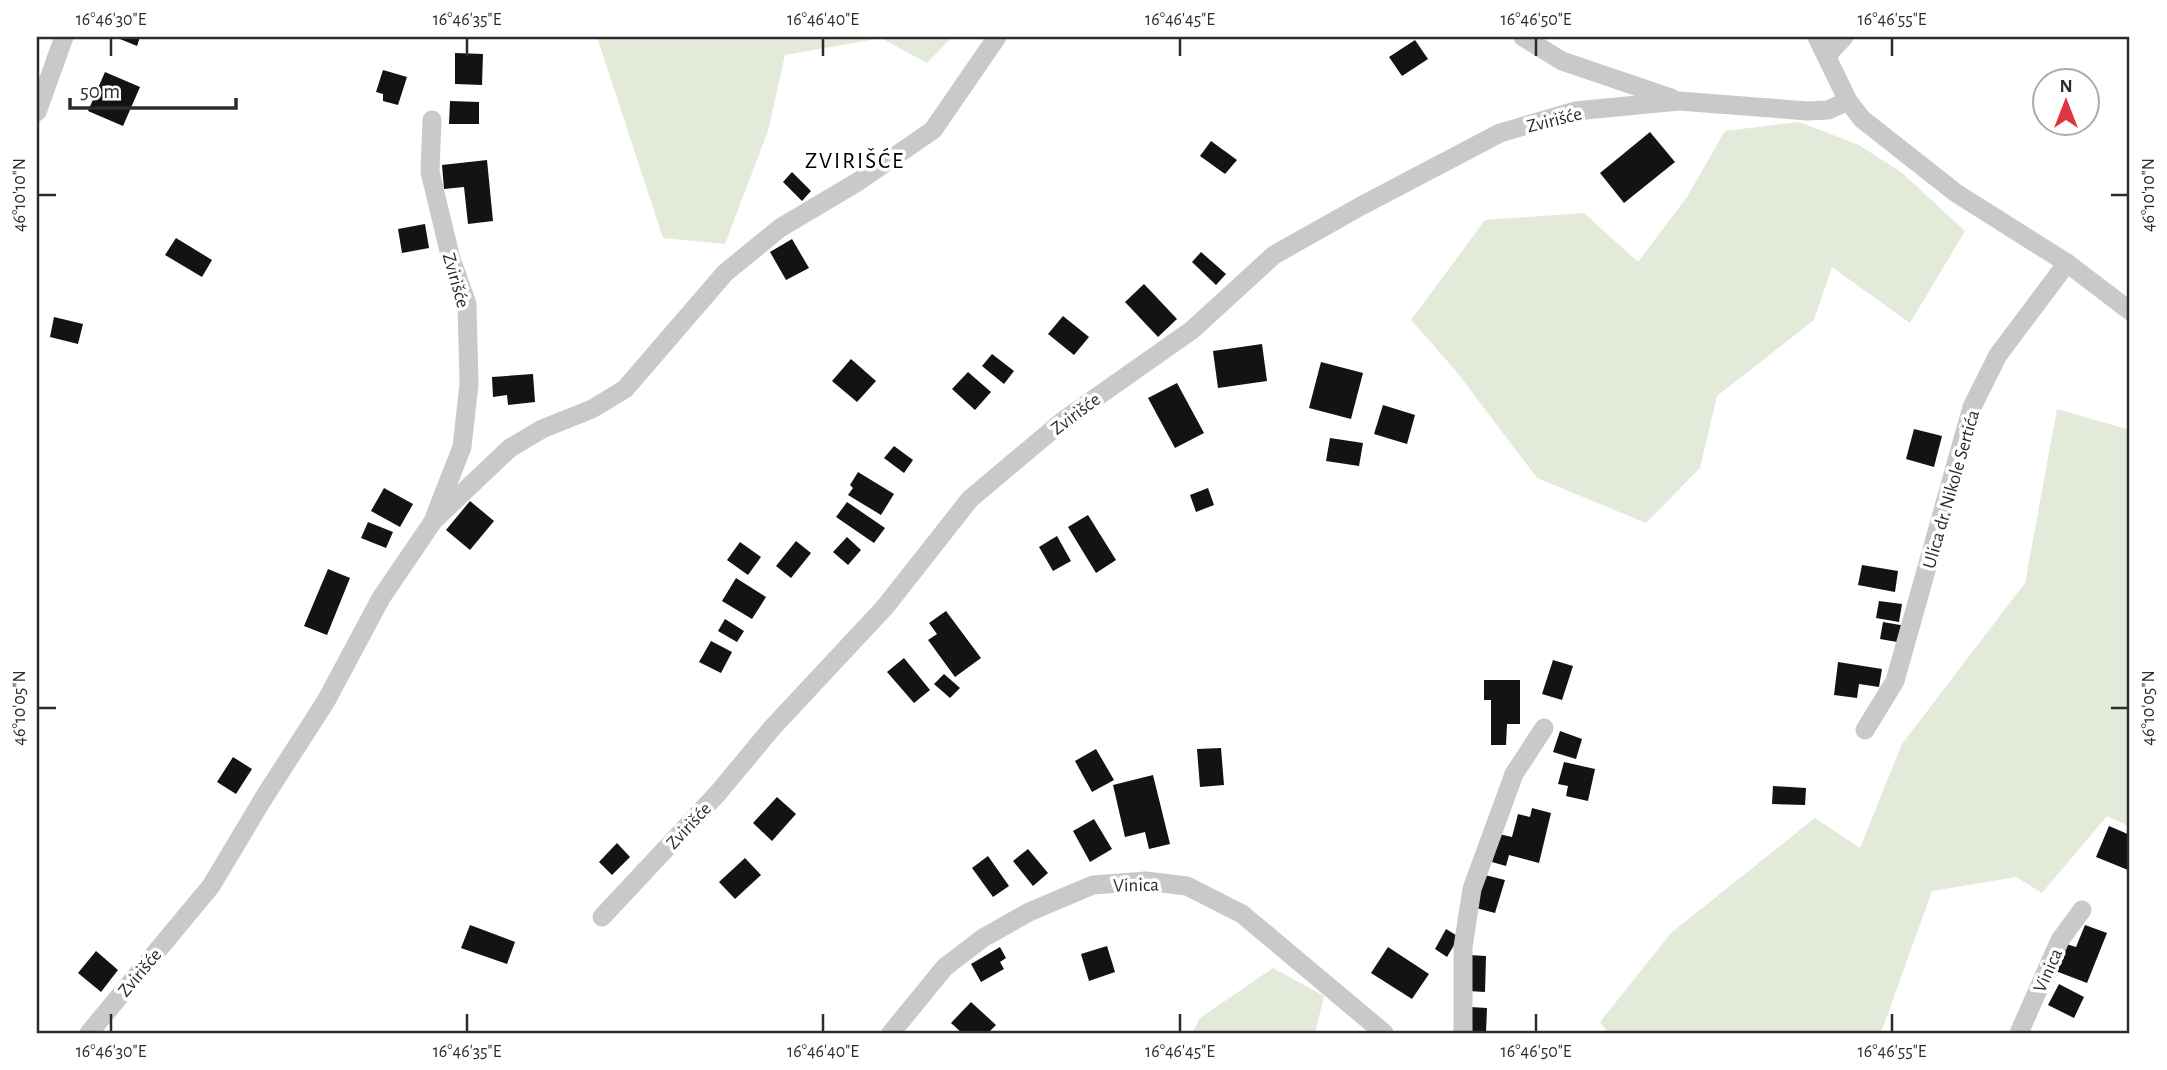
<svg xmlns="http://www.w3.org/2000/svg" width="2167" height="1070" font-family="'Alegreya Sans',sans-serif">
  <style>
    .green { fill: #e3eada }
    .building { fill: #131313 }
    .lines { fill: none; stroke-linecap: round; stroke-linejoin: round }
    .street { stroke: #c9c9c9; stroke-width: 19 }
    .ticks { fill: none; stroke: #2c2c2c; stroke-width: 2.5 }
    .labels { text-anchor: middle; stroke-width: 7; stroke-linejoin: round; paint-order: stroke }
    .street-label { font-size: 19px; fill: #2c2c2c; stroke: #fff }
    .quarter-label { font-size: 23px; letter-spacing: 2px; fill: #000; stroke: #fff }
    .neatline { fill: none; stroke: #2c2c2c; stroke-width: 2.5 }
    .ticks-label { font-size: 18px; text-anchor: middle; fill: #2c2c2c }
  </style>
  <rect width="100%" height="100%" fill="#fff"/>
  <g class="green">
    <path d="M597,37h355l-25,26 -46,-25 -96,17 -17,76 -43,113 -62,-6z"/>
    <path d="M1799,122l60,23 42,27 64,59 -55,92 -78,-56 -18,53 -97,76 -17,72 -54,55 -109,-45 -81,-107 -45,-51 74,-100 99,-7 54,49 49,-65 38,-66z"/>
    <path d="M2057,409l73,21v397l-23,-11 -65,77 -26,-16 -84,14 -51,142h-273l-8,-11 71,-89 144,-115 45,30 42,-104 123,-161z"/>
    <path d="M1273,968l51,28 -9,37h-123l8,-15z"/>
  </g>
  <g class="building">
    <path d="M115,37h25l-3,9z"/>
    <path d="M1415,40l13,19 -26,17 -13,-19z"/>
    <path d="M455,53l28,1 -1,31 -27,-1z"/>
    <path d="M383,70l24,7 -9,28 -15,-4v-7l-7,-2z"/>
    <path d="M105,72l35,15 -17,39 -35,-15z"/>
    <path d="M450,101l29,1v22h-30z"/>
    <path d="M1650,132l25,30 -51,41 -24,-30z"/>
    <path d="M1211,141l26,19 -12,14 -25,-18z"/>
    <path d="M487,160l6,61 -25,3 -4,-37 -20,2 -2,-24z"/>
    <path d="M792,172l19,19 -9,10 -19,-19z"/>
    <path d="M425,224l4,24 -27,5 -4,-24z"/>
    <path d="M176,238l36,22 -10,17 -37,-22z"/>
    <path d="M792,239l17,29 -23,12 -16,-28z"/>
    <path d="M1201,252l25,22 -10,11 -24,-23z"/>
    <path d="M1144,284l33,35 -19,18 -33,-35z"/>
    <path d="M1063,316l26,21 -15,18 -26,-21z"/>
    <path d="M54,317l29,7 -5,20 -28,-7z"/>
    <path d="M1262,344l5,37 -49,7 -5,-37z"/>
    <path d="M992,354l22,17 -10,13 -22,-18z"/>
    <path d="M851,359l25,22 -19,21 -25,-21z"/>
    <path d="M1321,362l42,11 -12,46 -42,-11z"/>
    <path d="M968,372l23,20 -16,18 -23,-21z"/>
    <path d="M533,374l2,28 -27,3 -1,-10 -14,2 -1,-20z"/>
    <path d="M1177,383l27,50 -29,15 -27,-50z"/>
    <path d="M1383,405l32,10 -8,29 -33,-10z"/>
    <path d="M1914,429l28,7 -8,31 -28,-8z"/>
    <path d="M1330,438l33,5 -4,23 -33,-5z"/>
    <path d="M894,446l19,14 -9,13 -20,-15z"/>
    <path d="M858,472l36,22 -13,21 -33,-20 5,-7 -3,-3z"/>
    <path d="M384,488l29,16 -13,23 -29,-16z"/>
    <path d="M1208,488l6,17 -18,7 -6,-17z"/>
    <path d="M470,501l24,20 -24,29 -24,-20z"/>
    <path d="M847,502l38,26 -11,15 -38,-26z"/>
    <path d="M1088,515l28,45 -20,13 -28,-46z"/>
    <path d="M368,522l25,10 -7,16 -25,-10z"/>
    <path d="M1057,536l14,25 -18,10 -14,-24z"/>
    <path d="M847,537l14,13 -13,15 -15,-13z"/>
    <path d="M796,541l15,12 -20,25 -15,-12z"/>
    <path d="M740,542l21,15 -13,18 -21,-15z"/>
    <path d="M1862,565l36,6 -3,21 -37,-7z"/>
    <path d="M328,569l22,9 -23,57 -23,-9z"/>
    <path d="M736,578l30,19 -14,22 -30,-18z"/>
    <path d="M1879,601l23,3 -3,18 -23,-4z"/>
    <path d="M946,611l35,47 -26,19 -27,-37 9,-6 -8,-11z"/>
    <path d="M725,619l19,12 -7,11 -19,-11z"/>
    <path d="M1883,622l23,4 -3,17 -23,-4z"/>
    <path d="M711,641l21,11 -11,21 -22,-11z"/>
    <path d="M904,658l26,32 -16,13 -27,-31z"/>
    <path d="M1553,660l20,6 -11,34 -20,-6z"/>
    <path d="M1838,662l44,7 -3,18 -20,-3 -2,14 -23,-3z"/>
    <path d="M944,674l16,14 -10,10 -16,-14z"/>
    <path d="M1484,680h36v44h-13l-1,21h-15v-45h-7z"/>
    <path d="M1560,731l22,8 -6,20 -23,-7z"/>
    <path d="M1221,748l3,37 -24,2 -3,-38z"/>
    <path d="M1096,749l18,31 -22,12 -17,-31z"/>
    <path d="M233,757l19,12 -16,25 -19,-12z"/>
    <path d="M1564,762l31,7 -7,32 -22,-5 2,-10 -10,-2z"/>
    <path d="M1153,775l17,69 -21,5 -4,-17 -20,5 -12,-52z"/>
    <path d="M1773,786l33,2 -1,17 -33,-1z"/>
    <path d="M777,797l19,17 -24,27 -19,-18z"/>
    <path d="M1532,808l19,5 -12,50 -30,-8 -3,11 -14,-4 7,-28 13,3 6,-23 12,3z"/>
    <path d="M1094,819l18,30 -22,13 -17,-31z"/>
    <path d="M2109,826l21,9v30l-2,5 -32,-13z"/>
    <path d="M617,843l13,14 -18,18 -13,-13z"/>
    <path d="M1028,849l20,24 -15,13 -20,-25z"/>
    <path d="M988,856l21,30 -16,11 -21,-29z"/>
    <path d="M745,858l16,17 -26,24 -16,-17z"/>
    <path d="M1485,875l20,5 -10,33 -19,-5z"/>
    <path d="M470,925l45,17 -8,22 -46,-16z"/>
    <path d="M2085,925l22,8 -20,50 -34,-13 10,-27 13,4z"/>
    <path d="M1446,929l13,8 -12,20 -12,-8z"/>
    <path d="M1107,946l8,26 -26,9 -8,-27z"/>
    <path d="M1000,947l6,11 -6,4 4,7 -23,13 -10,-18z"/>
    <path d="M1388,947l41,27 -17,25 -41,-26z"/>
    <path d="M96,951l22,19 -17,22 -23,-19z"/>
    <path d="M1469,955l17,1 -1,36 -17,-1z"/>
    <path d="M2059,984l25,13 -10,21 -26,-13z"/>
    <path d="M971,1002l25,23 -8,8h-18l-2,-2 -6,2 -11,-10z"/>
    <path d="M1470,1007l17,1 -1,25h-17z"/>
  </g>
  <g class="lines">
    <g class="street">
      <path d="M1523,37l39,24 109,37"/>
      <path d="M1817,37l31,64 14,18 94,74 111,70 63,48"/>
      <path d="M1827,55l17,-18"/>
      <path d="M37,112l27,-75"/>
      <path d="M432,120l-2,52 21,87 16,45 2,80 -7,63 -27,69"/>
      <path d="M1865,730l30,-49 77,-274 26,-52 69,-92"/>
      <path d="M602,917l116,-124 54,-65 113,-121 85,-108 94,-79 128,-90 82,-75 87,-49 139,-73 75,-22 104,-10 129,10 20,-1 20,-9"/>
      <path d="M89,1033l122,-147 52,-87 63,-98 55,-103 53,-78 76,-72 32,-19 50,-20 33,-20 100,-116 55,-45 79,-47 74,-51 64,-93"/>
      <path d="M891,1033l54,-66 38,-29 46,-26 64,-27 53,-4 41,5 55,28 142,119"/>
      <path d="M1463,1033v-86l9,-58 42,-115 30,-46"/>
      <path d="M2019,1033l41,-93 22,-30"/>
    </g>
  </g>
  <path class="ticks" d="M111,38v18M467,38v18M823,38v18M1180,38v18M1536,38v18M1892,38v18M38,195h18M2111,195h17M38,708h18M2111,708h17M111,1014v18M467,1014v18M823,1014v18M1180,1014v18M1536,1014v18M1892,1014v18"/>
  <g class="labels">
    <g class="street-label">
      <text transform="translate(1554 119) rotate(-14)" y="7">Zvirišće</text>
      <text transform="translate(457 280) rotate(74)" y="7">Zvirišće</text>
      <text transform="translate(1075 413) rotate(-37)" y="7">Zvirišće</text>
      <text transform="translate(1950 489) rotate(-74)" y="7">Ulica dr. Nikole Sertića</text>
      <text transform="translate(688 825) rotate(-47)" y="7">Zvirišće</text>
      <text transform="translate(1136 884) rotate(-1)" y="7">Vinica</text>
      <text transform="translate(2047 970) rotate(-66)" y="7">Vinica</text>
      <text transform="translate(139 972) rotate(-50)" y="7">Zvirišće</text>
    </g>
    <g class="quarter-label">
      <text x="855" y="168">ZVIRIŠĆE</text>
    </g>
  </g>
  <rect width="2167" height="1070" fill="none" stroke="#ffffff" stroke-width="77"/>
  <g transform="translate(2066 102)"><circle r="33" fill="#ffffff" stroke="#ababab" stroke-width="2"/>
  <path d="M0-5L12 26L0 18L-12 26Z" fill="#dd3541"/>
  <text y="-10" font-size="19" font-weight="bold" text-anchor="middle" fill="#2c2c2c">N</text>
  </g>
  <path d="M70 98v10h166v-10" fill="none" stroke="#2c2c2c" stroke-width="3.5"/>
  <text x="80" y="98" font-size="21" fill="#2c2c2c" stroke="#ffffff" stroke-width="5" paint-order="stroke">50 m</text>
  <rect x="38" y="38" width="2090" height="994" class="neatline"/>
  <g class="ticks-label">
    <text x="111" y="25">16°46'30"E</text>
    <text x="467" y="25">16°46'35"E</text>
    <text x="823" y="25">16°46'40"E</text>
    <text x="1180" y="25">16°46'45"E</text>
    <text x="1536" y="25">16°46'50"E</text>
    <text x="1892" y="25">16°46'55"E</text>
    <text transform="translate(19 195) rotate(-90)" y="6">46°10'10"N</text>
    <text transform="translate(2148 195) rotate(-90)" y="6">46°10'10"N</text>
    <text transform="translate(19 708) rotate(-90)" y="6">46°10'05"N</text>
    <text transform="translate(2148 708) rotate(-90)" y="6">46°10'05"N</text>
    <text x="111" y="1057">16°46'30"E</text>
    <text x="467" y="1057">16°46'35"E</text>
    <text x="823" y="1057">16°46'40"E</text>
    <text x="1180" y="1057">16°46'45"E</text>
    <text x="1536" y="1057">16°46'50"E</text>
    <text x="1892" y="1057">16°46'55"E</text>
  </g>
</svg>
